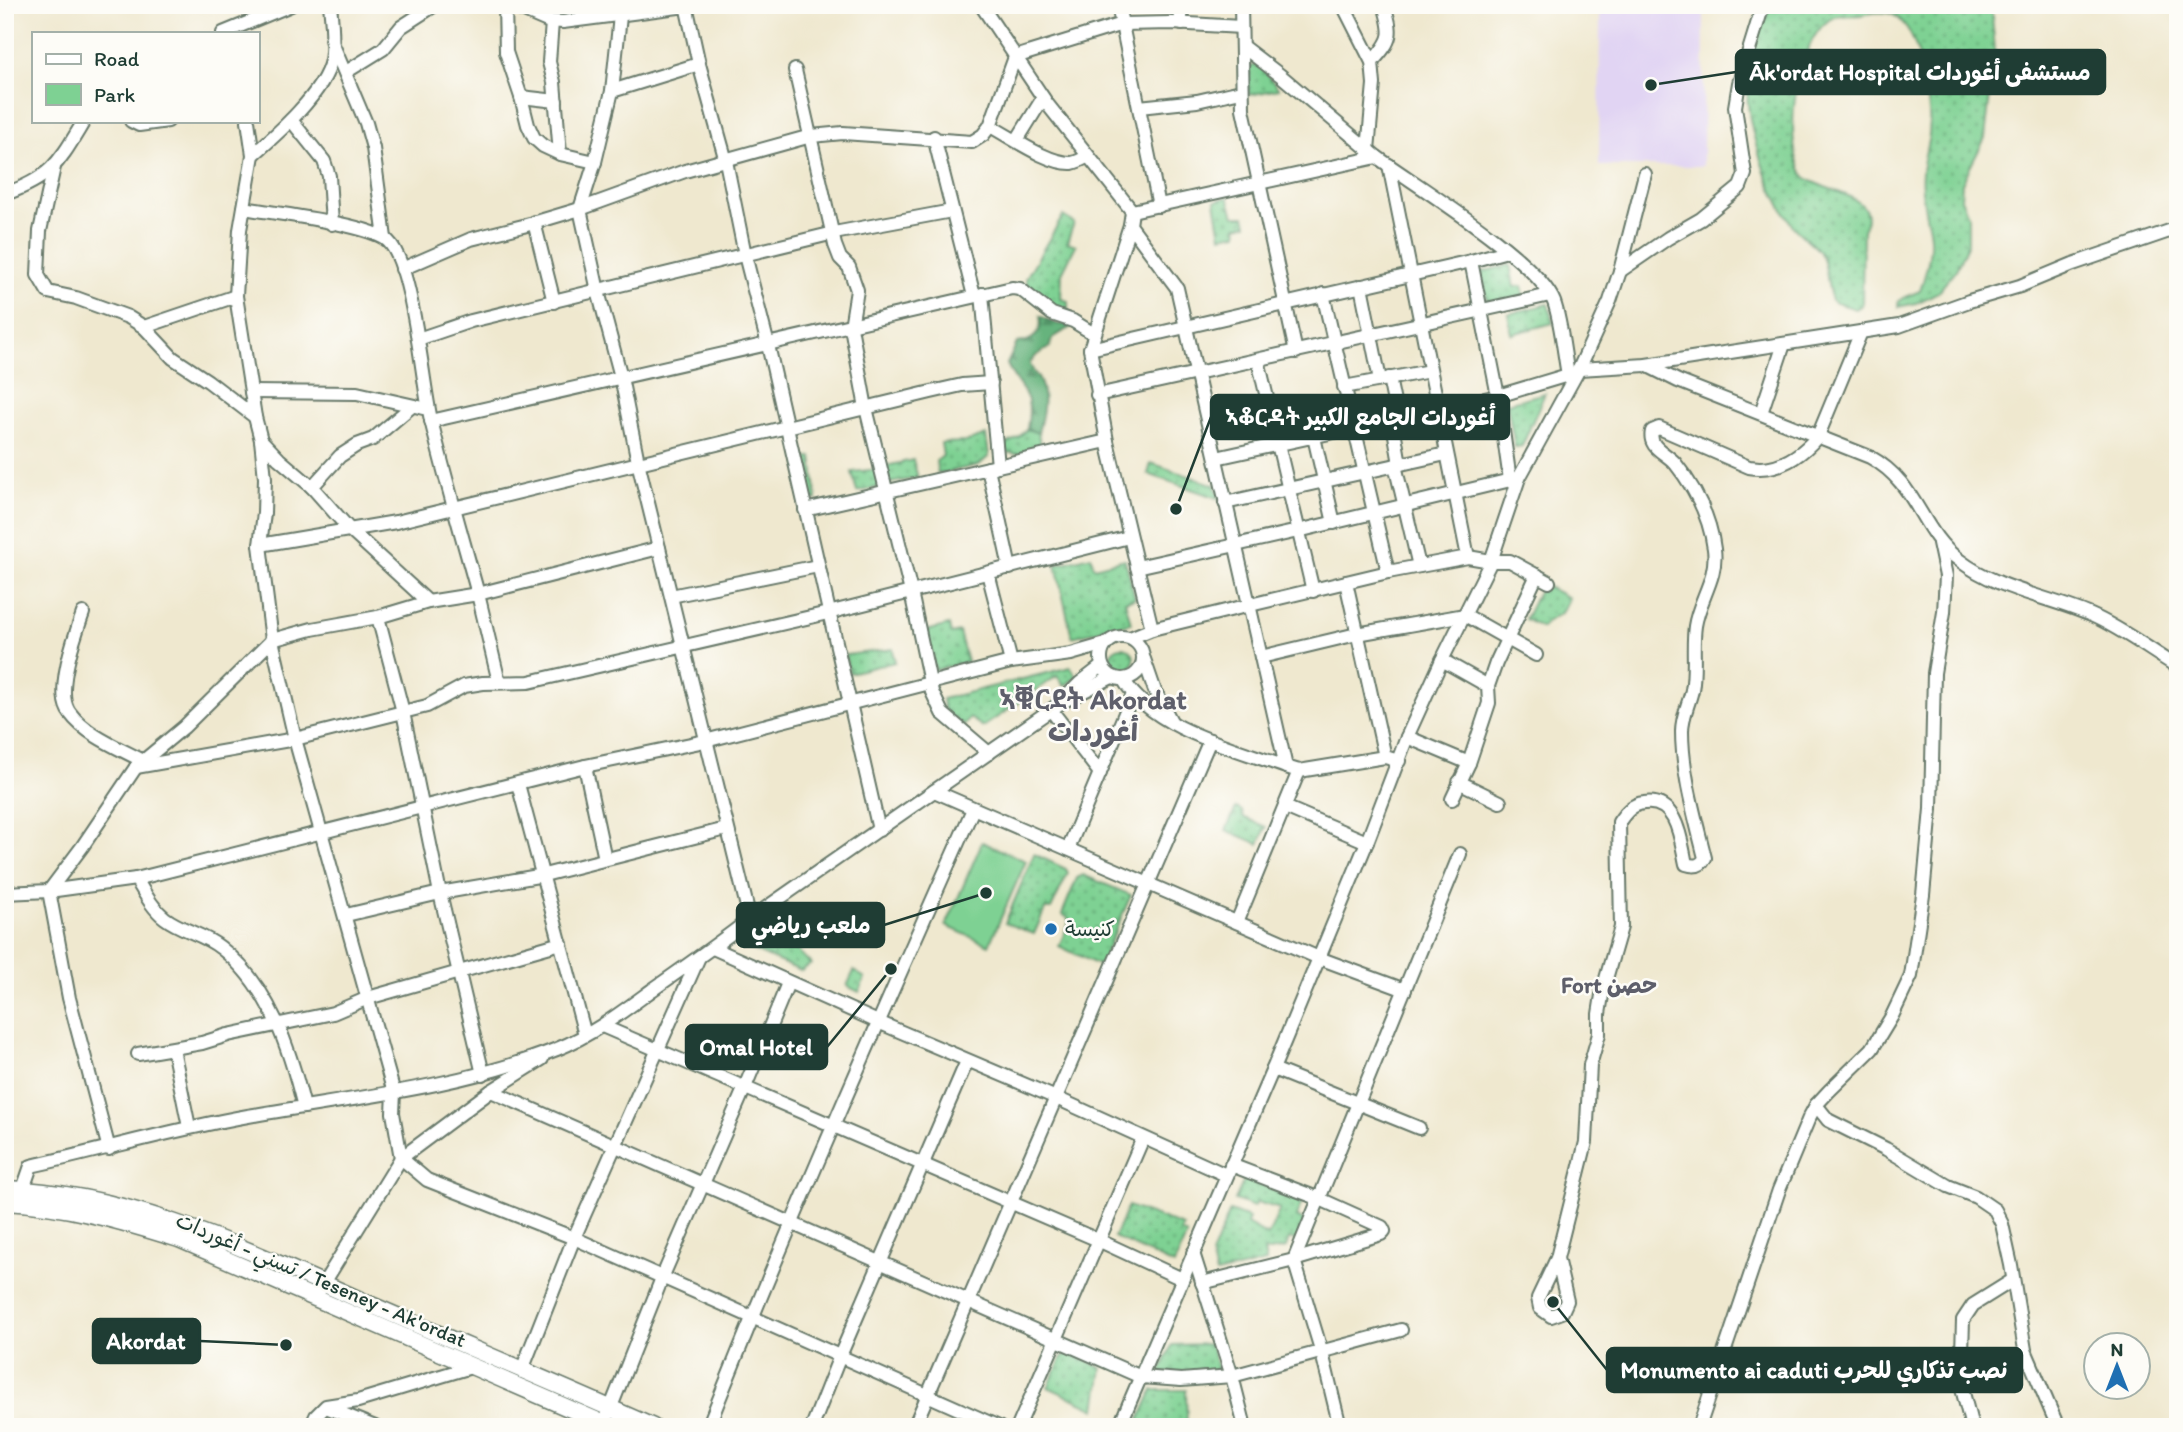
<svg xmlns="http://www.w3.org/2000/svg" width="2183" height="1432" font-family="Itim,'Playpen Sans Arabic','Noto Sans Ethiopic',sans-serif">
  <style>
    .built { fill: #e1d4f3 }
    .green { fill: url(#green-dots); stroke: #4e8764; stroke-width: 2 }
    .forest { fill: url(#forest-firs); stroke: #427858; stroke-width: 2 }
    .pitch { fill: #7ed193; stroke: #4e8764; stroke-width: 2 }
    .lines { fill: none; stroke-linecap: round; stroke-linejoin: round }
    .minor-casing { stroke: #68796a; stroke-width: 16 }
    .major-casing { stroke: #68796a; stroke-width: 19 }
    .minor { stroke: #fff; stroke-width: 12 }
    .major { stroke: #fff; stroke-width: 16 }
    .poi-dot { fill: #1f6fb2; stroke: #fdfcf7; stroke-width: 2.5 }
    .labels { text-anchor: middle; stroke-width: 5; stroke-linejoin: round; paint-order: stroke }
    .poi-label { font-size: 21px; fill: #1f3d34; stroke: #fdfcf7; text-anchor: start }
    .street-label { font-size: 21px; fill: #1f3d34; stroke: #fdfcf7 }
    .neighbourhood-label { font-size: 23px; font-weight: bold; fill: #5e5f6b; stroke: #fdfcf7 }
    .district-label { font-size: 28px; font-weight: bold; fill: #5e5f6b; stroke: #fdfcf7 }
    .leader { fill: none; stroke: #1f3d34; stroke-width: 2.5 }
    .callout-dot { fill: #1f3d34; stroke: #fdfcf7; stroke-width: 2.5 }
    .callout { fill: #1f3d34; stroke: #1f3d34; stroke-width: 2.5 }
    .callout-label { font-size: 23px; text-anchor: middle; font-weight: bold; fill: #fff }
  </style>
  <defs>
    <pattern id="green-dots" width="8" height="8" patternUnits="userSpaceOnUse" patternTransform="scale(1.75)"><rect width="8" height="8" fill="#7ed193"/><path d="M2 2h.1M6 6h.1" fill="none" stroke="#67ab79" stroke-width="1.8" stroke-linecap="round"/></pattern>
    <pattern id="forest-firs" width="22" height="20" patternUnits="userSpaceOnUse" patternTransform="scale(1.75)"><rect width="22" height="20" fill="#66b37d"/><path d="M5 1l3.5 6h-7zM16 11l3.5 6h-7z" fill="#539367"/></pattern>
  </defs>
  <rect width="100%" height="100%" fill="#fdfcf7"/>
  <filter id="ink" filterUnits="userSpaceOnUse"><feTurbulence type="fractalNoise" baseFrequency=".0143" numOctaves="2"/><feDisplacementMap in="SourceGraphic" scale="14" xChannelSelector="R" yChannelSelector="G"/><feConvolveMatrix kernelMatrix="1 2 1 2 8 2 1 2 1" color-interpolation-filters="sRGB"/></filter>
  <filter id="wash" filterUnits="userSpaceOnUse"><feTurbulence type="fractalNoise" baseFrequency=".00686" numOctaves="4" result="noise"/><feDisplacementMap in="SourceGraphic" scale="28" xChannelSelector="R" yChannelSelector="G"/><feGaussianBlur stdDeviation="1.57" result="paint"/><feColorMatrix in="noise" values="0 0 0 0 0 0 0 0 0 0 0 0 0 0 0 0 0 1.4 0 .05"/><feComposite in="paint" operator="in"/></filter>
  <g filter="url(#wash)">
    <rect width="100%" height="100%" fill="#efe8cf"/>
    <path class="built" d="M1600,5h104l-1,161h-104z"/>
    <g class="green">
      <path d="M1769,5h222l4,46 -10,87 -23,45 -1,16 7,16v28l-12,27 -18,22 -21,11 -19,4v-5l7,-5 15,-6c6,-19 13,-41 9,-62 -4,-20 -9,-36 -7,-57 1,-12 5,-24 7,-37 3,-27 -8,-110 -38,-121 -10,-4 -21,0 -31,1 -11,1 -21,-2 -31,5 -33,23 -47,120 -26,154 11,18 81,18 60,56l-1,75 -6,4 -23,-7c-8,-16 -4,-37 -14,-51 -8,-10 -20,-16 -27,-26 -26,-39 -50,-106 -44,-153 3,-22 14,-45 21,-67z"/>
      <path d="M1259,64l20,25 -30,6 -3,-24 3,-4z"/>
      <path d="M1228,197l6,19h11l2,8 -10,2 1,7 -17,3 -6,-35z"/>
      <path d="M1063,216l11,7 -7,19 9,3 -14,28 -1,26 7,2v10l-14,-2 -26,-21 -2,-10z"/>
      <path d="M1510,265l4,22 8,-1 2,10 -36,7 -7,-31z"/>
      <path d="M1548,304l5,19 -41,11 -4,-20z"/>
      <path d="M1545,393l-23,53 -7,1 -8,-44z"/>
      <path d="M1027,429l11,4 3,15 -24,6 -13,-2 -3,-5 17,-9z"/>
      <path d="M986,435l3,21 -10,9 -41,9 -2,-13 7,-5 -2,-13 25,-1z"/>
      <path d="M812,457l5,43 -7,-2 -9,-39z"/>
      <path d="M913,460l5,18 -28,5 -4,-17z"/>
      <path d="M1151,463l64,22 5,14 -72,-25z"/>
      <path d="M877,469l3,18 -23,5 -5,-20z"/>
      <path d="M1091,556l3,11 31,-8 10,39 -10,3 6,22 -59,14 -16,-72z"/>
      <path d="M1542,584l27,14 -8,15 -15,9 -4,6 -17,-9z"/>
      <path d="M949,625l2,9 8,-2 8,30 -32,8 -9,-39z"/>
      <circle cx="1122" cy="659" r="12"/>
      <path d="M893,649l2,13 -46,11 -4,-18z"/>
      <path d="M1071,667l6,10 -13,9 -7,-10 -74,51 -13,-9 -6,8 -19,-13 -3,-14z"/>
      <path d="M1236,808l6,3 1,6 23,10 -7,17 -33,-14z"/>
      <path d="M1034,854l32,15 2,4 -17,36h-6l-11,25 -29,-11z"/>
      <path d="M1083,875l48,20 -31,71 -41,-20 10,-23 -1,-5 -6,-4 15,-36z"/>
      <path d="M771,923l40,41 -10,7 -56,-24 1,-6z"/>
      <path d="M854,971l11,7 -6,14 -12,-6z"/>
      <path d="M1245,1178l57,24 -6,15 9,4 -9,20 -7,-2 -3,9 -22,4 2,10 -50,12 -5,-19 19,-44 19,7 -2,6 21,12 12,-27 -23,-7 -3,5 -19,-7z"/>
      <path d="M1128,1206l55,20 -2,6 6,3 -13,30 -60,-28z"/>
      <path d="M1211,1344l7,28 -58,1 12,-28z"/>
      <path d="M1069,1353l33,15 -6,41 -48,-22 14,-30z"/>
      <path d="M1153,1390h33l1,37h-32l-17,-4z"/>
    </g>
    <path class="forest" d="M1040,316l17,8 17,1 -21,13 -3,9 -13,8 -7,7c1,9 7,12 10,20 7,16 2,35 -2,51l-11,-4c7,-40 -6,-33 -20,-65l10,-21c15,-1 27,-10 23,-27z"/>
    <path class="pitch" d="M982,842l44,19 -37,84 -43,-19z"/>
  </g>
  <g filter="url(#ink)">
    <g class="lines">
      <defs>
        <g id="minor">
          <path d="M505,5l1,47 15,45 7,28 6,13 9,8 17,8 35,8"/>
          <path d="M510,5l37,16 16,1 123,-16"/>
          <path d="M686,5l13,59 27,97 19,94 23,90 111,485"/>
          <path d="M981,5l67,100 84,106 -2,14 47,63 109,479"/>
          <path d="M1118,5l41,201"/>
          <path d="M1179,5l3,19"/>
          <path d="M1241,5l2,104 53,243"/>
          <path d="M1343,5l29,57 2,22 -6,66"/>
          <path d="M552,22l-3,40 5,20 6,72"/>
          <path d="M223,33l68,-28"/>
          <path d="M331,40l35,83 7,25 12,90"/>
          <path d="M1242,46l38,29 97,82"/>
          <path d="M1372,62c21,-23 21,-28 12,-57"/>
          <path d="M699,64l-87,27 -17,71 -15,47 18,82 23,86 17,85 112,457"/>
          <path d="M795,70l40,175 5,13 9,9 8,23 -6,37 15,81 45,184 21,100 10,21 47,40"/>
          <path d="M346,72l37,-23 18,-22 34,-22"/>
          <path d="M612,91l8,-75"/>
          <path d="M521,97l35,4"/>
          <path d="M1139,107l58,-6 44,-10"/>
          <path d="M291,120l33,41 5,15 3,48"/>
          <path d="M131,121l8,4 29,-4"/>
          <path d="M248,121l5,34 -13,75 -4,66 19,121 6,23 4,38 -1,35 -4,32 12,95 23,99 99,354 -1,20 8,45 26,22 147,58 425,189"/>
          <path d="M990,126c21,11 58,38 82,37 6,-1 11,-4 16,-7"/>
          <path d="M934,137l40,159"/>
          <path d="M1017,140l26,-42"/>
          <path d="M253,155c24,-21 72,-63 78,-95 3,-17 1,-38 -1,-55"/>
          <path d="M1389,165l79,392"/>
          <path d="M54,167l-14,64 -2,44 10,17 28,6 52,19 16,10 29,31 35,23 47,36"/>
          <path d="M5,194c48,-17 54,-32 79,-73"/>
          <path d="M244,208c28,5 126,16 144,33 25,23 34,141 43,179 14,58 31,116 47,174l181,-46"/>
          <path d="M1132,211l245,-54c40,29 160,102 177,145 7,19 10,52 14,73l5,4"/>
          <path d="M534,222l20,80"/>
          <path d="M1130,225l-40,124 17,92 45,188"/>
          <path d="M1471,261l27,135 12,84"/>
          <path d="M402,269l69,-30 52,-13 57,-17 105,-38 126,-35 32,-3 129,9 11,-7 7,-9 25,-69 107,-33 50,-1 69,4"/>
          <path d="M1620,271l48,-33 33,-19 39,-32 5,-13 -10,-67 4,-24 24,-78"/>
          <path d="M1361,286l19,94"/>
          <path d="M982,294l16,172"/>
          <path d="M1323,294l65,278"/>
          <path d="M144,327l92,-31"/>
          <path d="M418,339l53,-18 363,-88 118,-22"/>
          <path d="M1090,349l381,-88 36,-10"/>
          <path d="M1258,360l55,231"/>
          <path d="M1646,365l32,16 192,76c49,27 49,74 89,103 39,30 88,36 132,55 30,13 59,35 87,52"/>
          <path d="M1579,369l67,-4 253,-39 70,-25 51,-15 53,-22 105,-36"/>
          <path d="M1389,378l8,39"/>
          <path d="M1344,387l86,-16"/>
          <path d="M251,392l106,1 71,16"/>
          <path d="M1097,395l453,-100"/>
          <path d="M1761,413l23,-69"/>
          <path d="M1208,417l60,-15"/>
          <path d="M1392,418l8,46"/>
          <path d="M431,421l581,-133 8,1 32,25 21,7 21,13"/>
          <path d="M1314,437l20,86"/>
          <path d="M261,440l18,19 33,28 38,43 78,72"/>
          <path d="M1216,458l282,-62 70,-21"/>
          <path d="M1395,465l24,101"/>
          <path d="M988,468l22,100"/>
          <path d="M312,487l28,-31 17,-11 16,-6 38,-32"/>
          <path d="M1225,503l221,-49"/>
          <path d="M805,510l302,-69"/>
          <path d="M260,545l136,-23 535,-130 31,-7 29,-2"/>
          <path d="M1137,567l161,-36 221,-53"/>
          <path d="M988,573l23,89"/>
          <path d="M1346,582l39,175"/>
          <path d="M671,596l147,-30"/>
          <path d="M83,613c-8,22 -29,80 -13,100 17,23 49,35 73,48"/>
          <circle cx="1122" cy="658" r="21"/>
          <path d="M1130,638l22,-9 98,-24 138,-33 80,-15 23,4h19l39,21"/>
          <path d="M1261,657l96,-23 108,-19 71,40"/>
          <path d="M1144,659l11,32 17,32"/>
          <path d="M1442,660l46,26"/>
          <path d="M1123,679c29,50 111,69 163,88l13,4 86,-14 14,4"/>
          <path d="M1067,696l13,-13 22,-17"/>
          <path d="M1051,710l49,63"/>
          <path d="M1407,737l62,26"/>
          <path d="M585,766l20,93"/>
          <path d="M136,767l159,-28 132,-33 37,-20 19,-3 46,-1 299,-69 301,-76"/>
          <path d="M1459,782l41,20"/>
          <path d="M518,784l67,251"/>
          <path d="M934,791l385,167 86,32"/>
          <path d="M1452,799l17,-36 20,-60 -1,-17 8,-23 41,-88"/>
          <path d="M1285,807l82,35"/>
          <path d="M1068,849l65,-155"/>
          <path d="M136,879c8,13 16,29 29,39 17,13 39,16 56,30 49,38 69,102 83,159"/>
          <path d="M5,893l44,-2 87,-12 449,-113 120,-25 306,-79 60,-8 35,-10"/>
          <path d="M346,915l94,-22 104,-18 182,-46"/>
          <path d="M1237,922l62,-151"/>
          <path d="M713,948l165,74 176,75 172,78"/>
          <path d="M602,1026l496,214 84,39"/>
          <path d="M173,1049l16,78"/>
          <path d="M138,1054l64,-11 26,-8 105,-22 35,-15 193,-55"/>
          <path d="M1273,1069l146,59"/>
          <path d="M483,1074l-43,-181 -37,-181 -25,-95 50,-15 50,-8 21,88"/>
          <path d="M491,1091l650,286 40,3 51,-4 169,-46"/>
          <path d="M1816,1105l12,15 58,29 62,37 28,11 19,13 7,14 9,41 14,85 33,77"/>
          <path d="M109,1149l-40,-151 -20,-107 33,-44 54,-80 48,-40 88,-87 40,-11 66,-12"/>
          <path d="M23,1189l8,-23c72,-16 143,-37 217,-50 104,-18 210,-28 309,-67 35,-14 65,-37 95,-59 33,-23 66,-46 98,-71l312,-217 50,-25"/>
          <path d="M1193,1253l39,123 13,51"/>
          <path d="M1557,1258l10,43 -5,11 -11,4 -11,-8 -2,-10 19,-40 29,-116 4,-77 9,-31v-20l4,-25 18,-62 -2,-105c6,-9 13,-18 25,-19 34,-5 37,39 42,61 9,3 15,2 19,-6 -10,-41 -23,-85 -23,-127 0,-15 7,-27 10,-41 4,-21 0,-43 3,-64 4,-27 23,-48 19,-77 -4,-32 -19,-61 -39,-86 -10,-11 -27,-15 -23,-32l7,-3 90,39c29,5 51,-10 69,-31l43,-104"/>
          <path d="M1202,1283l92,-23 87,-26 3,-3 -2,-4 -62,-28 -89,-34"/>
          <path d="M319,1291l82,-133 90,-67 51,-32"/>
          <path d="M522,1370l52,-132 125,-281"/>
          <path d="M326,1407l49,20"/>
          <path d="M311,1427l5,-11 10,-10 32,-5 113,-34"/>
          <path d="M603,1427l59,-149 83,-191 43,-104"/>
          <path d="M708,1427c83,-209 174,-414 265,-618"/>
          <path d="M812,1427l28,-71 127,-295"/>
          <path d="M914,1427l296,-687"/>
          <path d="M1018,1427l125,-289"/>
          <path d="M1119,1427l154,-358 94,-227 40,-105 35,-77 49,-99 28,-83 60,-109 31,-68 10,-30 25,-97"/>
          <path d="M1340,1427l-18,-74 -28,-93 166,-406"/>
          <path d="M1699,1427l80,-237 30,-72 7,-13 13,-14 43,-42 20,-33 19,-40 12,-81 8,-86 3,-136 10,-61 2,-36 -7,-33"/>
          <path d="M1972,1427l-11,-42 2,-65 10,-15 40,-25"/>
        </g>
        <g id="major">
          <path d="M5,1189c131,4 253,66 371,118 92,40 185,79 277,120"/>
          <path d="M5,1202c61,3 117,19 174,37l433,188"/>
        </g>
      </defs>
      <use href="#minor" class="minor-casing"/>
      <use href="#major" class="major-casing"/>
      <use href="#minor" class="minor"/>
      <use href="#major" class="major"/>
    </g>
  </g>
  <circle class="poi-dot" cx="1051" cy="929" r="7"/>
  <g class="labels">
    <g class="poi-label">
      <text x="1065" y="936">كنيسة</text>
    </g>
    <g class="street-label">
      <text transform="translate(321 1280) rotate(23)" y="7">تسني - أغوردات / Teseney - Ak'ordat</text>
    </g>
    <g class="neighbourhood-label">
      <text x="1609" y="993">Fort حصن</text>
    </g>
    <g class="district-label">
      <text x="1093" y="709">ኣቑርደት Akordat<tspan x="1093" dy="32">أغوردات</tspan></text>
    </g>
  </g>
  <path class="leader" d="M1651 85L1736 72M1176 509L1211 417M986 893L884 925M891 969L827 1047M286 1345L200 1341M1553 1302L1607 1370"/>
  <g class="callout-dot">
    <circle cx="1651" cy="85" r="7"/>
    <circle cx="1176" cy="509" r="7"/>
    <circle cx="986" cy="893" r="7"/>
    <circle cx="891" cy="969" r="7"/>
    <circle cx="286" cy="1345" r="7"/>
    <circle cx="1553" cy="1302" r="7"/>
  </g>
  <g class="callout">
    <rect x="1736" y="50" width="369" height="44" rx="7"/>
    <rect x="1211" y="395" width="298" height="44" rx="7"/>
    <rect x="737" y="903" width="147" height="44" rx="7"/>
    <rect x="686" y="1025" width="141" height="44" rx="7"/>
    <rect x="93" y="1319" width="107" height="44" rx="7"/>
    <rect x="1607" y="1348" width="415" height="44" rx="7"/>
  </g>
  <g class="callout-label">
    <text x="1920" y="80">Āk'ordat Hospital مستشفى أغوردات</text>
    <text x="1360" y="425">ኣቆርዳት أغوردات الجامع الكبير</text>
    <text x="811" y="933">ملعب رياضي</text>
    <text x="756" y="1055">Omal Hotel</text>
    <text x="146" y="1349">Akordat</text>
    <text x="1814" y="1378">Monumento ai caduti نصب تذكاري للحرب</text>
  </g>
  <rect width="2183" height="1432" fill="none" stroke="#fdfcf7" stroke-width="28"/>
  <rect x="32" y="32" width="228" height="91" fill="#fdfcf7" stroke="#a4b0a9" stroke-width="2"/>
  <rect x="46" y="54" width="35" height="10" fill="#ffffff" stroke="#a4b0a9" stroke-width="2"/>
  <text x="94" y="66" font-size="21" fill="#1f3d34">Road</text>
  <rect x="46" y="84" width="35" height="21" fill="#7ed193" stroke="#a4b0a9" stroke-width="2"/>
  <text x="94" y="102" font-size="21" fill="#1f3d34">Park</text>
  <g transform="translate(2117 1366)"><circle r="33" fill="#fdfcf7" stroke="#a4b0a9" stroke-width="2"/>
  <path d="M0-5L12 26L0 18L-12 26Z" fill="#1f6fb2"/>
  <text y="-10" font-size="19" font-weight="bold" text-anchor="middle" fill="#1f3d34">N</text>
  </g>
</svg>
